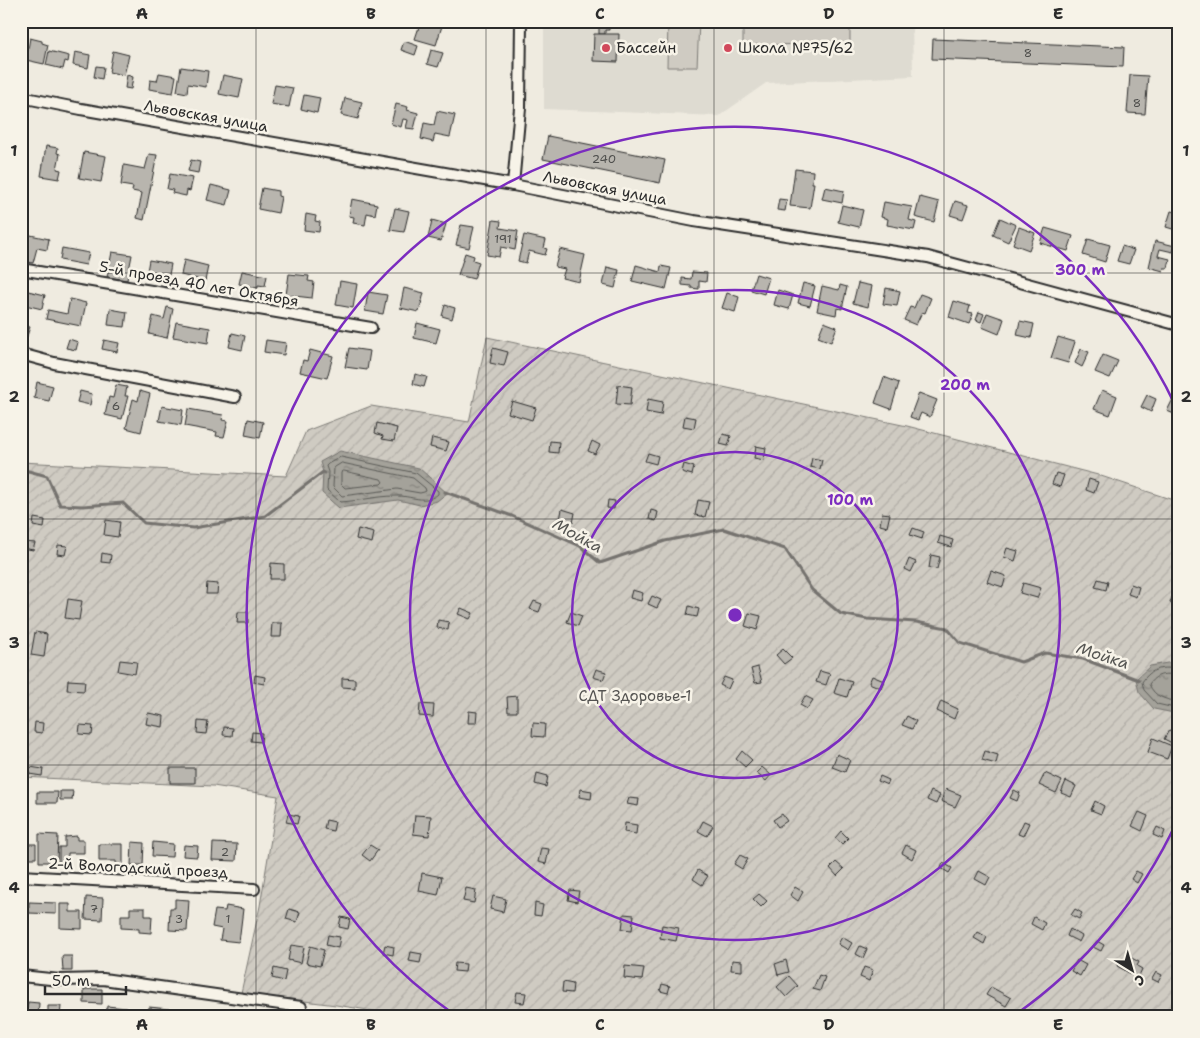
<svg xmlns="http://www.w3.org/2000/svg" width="1200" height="1038" font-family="'Shantell Sans',sans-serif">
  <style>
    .built { fill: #dedbd1 }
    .grass { fill: #cfcbc2; stroke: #7d7b76 }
    .garden { fill: url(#garden-furrows); stroke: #7d7b76 }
    .water { fill: url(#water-ripples); stroke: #74726e }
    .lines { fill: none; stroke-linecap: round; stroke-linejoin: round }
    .shore { stroke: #5b5b57; stroke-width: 1 }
    .stream { stroke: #74726e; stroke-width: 3 }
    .building { fill: #b8b5ae; stroke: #2b2b2b }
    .minor-casing { stroke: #2b2b2b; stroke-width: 14 }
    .minor { stroke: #f7f3e8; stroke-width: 10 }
    .grid { fill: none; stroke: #2b2b2b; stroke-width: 1; stroke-opacity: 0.55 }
    .ring { fill: none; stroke: #7b2cbf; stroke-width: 2.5 }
    .poi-dot { fill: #d1495b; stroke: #f7f3e8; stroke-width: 2 }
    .labels { text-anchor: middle; stroke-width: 5; stroke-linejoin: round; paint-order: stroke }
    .number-label { font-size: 12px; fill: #4e4e4c }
    .poi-label { font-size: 15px; fill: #2b2b2b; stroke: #f7f3e8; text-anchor: start }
    .street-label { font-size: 15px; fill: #2b2b2b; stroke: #f7f3e8 }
    .park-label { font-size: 15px; fill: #545351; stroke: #f7f3e8 }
    .water-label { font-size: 16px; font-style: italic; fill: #555552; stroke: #f7f3e8 }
    .centre { fill: #7b2cbf; stroke: #f7f3e8; stroke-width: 2.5 }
    .ring-label { font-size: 15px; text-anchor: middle; font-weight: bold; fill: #7b2cbf; stroke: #f7f3e8; stroke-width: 5; stroke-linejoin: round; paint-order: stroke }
    .neatline { fill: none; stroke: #2b2b2b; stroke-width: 2 }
    .grid-label { font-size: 16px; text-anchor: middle; font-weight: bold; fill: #2b2b2b }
  </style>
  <defs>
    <pattern id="garden-furrows" width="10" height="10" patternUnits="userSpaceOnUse" patternTransform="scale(1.25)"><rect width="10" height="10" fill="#cfcbc2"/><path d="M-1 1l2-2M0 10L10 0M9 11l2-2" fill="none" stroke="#b2aea7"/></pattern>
    <pattern id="water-ripples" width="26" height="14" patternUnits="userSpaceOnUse" patternTransform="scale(1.25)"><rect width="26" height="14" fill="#a4a29a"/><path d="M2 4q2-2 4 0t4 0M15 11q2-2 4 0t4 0" fill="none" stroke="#86847e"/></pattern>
  </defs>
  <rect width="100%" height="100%" fill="#efebe0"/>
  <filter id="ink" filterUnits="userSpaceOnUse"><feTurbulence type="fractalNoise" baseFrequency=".02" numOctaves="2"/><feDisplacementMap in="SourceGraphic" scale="10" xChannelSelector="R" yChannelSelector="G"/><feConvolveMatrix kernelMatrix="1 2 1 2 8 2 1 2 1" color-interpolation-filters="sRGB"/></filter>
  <g filter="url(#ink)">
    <path class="built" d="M544,21h368l1,55 -147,7 -47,33 -175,-7z"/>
    <g class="grass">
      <path d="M668,21h31l-2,46h-30z"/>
      <path d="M743,21h107v23l-107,1z"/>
    </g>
    <path class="garden" d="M487,337l420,89 191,49 81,27v515h-767l-76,-12 -95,-12 19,-87 18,-110 -65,-10 -192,-9v-315l265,14 20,-45 65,-25 98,16z"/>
    <g class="water">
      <path d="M340,451l79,17 28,25 -10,8 -17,4 -22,-5 -59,8 -17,-15 1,-21 -3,-10z"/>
      <path d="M1173,662l6,3v49l-25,-5 -15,-17 -3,-13 14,-13z"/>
    </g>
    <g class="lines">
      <g class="shore">
        <path d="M341,457l75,16 22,18v3c-12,11 -28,1 -42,2 -19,0 -37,5 -56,6l-13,-12 1,-18 -2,-6 2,-2z"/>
        <path d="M342,463l71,15 12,10 1,3 -2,1 -4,1 -23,-4 -55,7 -9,-9 1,-19z"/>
        <path d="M344,471l37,8 2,3 -2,2 -36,4 -4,-4v-11z"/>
        <path d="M1179,669c-16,-2 -27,-2 -37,13l2,8 13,14 22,5"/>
        <path d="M1179,675c-13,-1 -21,-3 -30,9 6,14 16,15 30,18"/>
      </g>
      <g class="stream">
        <path d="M21,469l26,7 13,29 23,1 40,-3 21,20 49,5 72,-12 58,-44 2,1"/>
        <path d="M445,492l67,24 68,30 20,17 65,-22 59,-12 61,20 27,41 29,24 26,5 49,3 31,6 13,15 61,19 24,-9 38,6 56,21"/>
      </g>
    </g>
    <g class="building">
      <path d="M421,21h4l17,5 -6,19 -21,-6z"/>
      <path d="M587,21h70v2l-52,-1v3h4v5h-4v4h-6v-12z"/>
      <path d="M594,34h25l-1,28 -25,-1z"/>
      <path d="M30,38l12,3v2l6,2 -4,19 -18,-4z"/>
      <path d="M933,39l191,8 -1,20 -191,-8z"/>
      <path d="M404,41l14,5 -3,9 -14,-5z"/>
      <path d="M431,50l12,3 -5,14 -11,-3z"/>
      <path d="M49,51l20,5 -1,6 -3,-1 -2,8 -17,-4z"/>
      <path d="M113,51l16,4 -5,20 -15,-3z"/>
      <path d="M75,52l15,3 -2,13 -15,-3z"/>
      <path d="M96,66l8,1 -2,12 -8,-2z"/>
      <path d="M181,67l27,4 -2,16 -18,-3 -1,9 -10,-2z"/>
      <path d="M159,73l17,3 -3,17 -24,-4 1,-9 7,1z"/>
      <path d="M127,75l6,2 -2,12 -6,-1z"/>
      <path d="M223,75l20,4 -4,19 -20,-4z"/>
      <path d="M1130,75l18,1 -3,38 -18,-1z"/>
      <path d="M275,85l18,3 -4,19 -18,-3z"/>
      <path d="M304,95l16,3 -3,15 -16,-4z"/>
      <path d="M345,98l17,4 -4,17 -17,-4z"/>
      <path d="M396,104l12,3 -1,3 11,3 -4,16 -8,-1 2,-8 -5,-1 -2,8 -10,-3z"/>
      <path d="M437,111l18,4 -5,22 -15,-3 -2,8 -12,-3 3,-16 10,2z"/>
      <path d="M548,136l117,24 -5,23 -117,-24z"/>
      <path d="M46,146l12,2 -1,5 3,1 -3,15 4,1 -2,9 -18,-3z"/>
      <path d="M84,152l22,4 -5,26 -22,-4z"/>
      <path d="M149,154l8,1 -13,65 -7,-2 5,-25 -10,-2 1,-4 -12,-2 3,-20 21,4z"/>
      <path d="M191,160l9,2 -2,11 -10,-2z"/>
      <path d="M795,169l18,2 -1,12h2l-4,25 -20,-2z"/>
      <path d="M170,174l23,4 -3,13 -3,-1 -1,6 -14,-3 1,-3 -6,-1z"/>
      <path d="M211,185l20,5 -4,15 -20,-5z"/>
      <path d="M825,187l19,4 -2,12 -20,-4z"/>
      <path d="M262,188l16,3v5l3,1 -3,16 -20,-4z"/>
      <path d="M920,197l19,5 -5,20 -19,-5z"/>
      <path d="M352,199l25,5 -2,11 -8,-2 -2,12 -12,-2 1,-6 -5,-1z"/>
      <path d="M779,199l8,1 -2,11 -8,-1z"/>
      <path d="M955,201l13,4 -5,14 -13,-4z"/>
      <path d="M884,202l28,5 -3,13 7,2 -2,8 -27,-5 1,-6 -7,-2z"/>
      <path d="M842,205l21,5 -4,17 -21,-5z"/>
      <path d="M395,208l14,3 -5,21 -14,-2z"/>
      <path d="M1171,211l8,2v9l-3,8 -10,-3z"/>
      <path d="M306,214l10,2 -1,5 5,1 -1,10 -15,-2z"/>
      <path d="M1000,218l16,7 -8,17 -15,-7z"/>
      <path d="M432,220l14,4 -5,17 -13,-3z"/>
      <path d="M493,220l8,1 -1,7 18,3 -3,19 -14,-3 -2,10 -12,-2z"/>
      <path d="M461,225l13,2 -5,21 -13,-3z"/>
      <path d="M1019,227l16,6 -6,17 -16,-6z"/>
      <path d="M1045,228l28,8 -5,15 -28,-8z"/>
      <path d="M21,233l28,6 -2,11 -10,-2 -4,15 -11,-2 3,-14 -4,-1z"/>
      <path d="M524,235l22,5 -2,8 3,1 -2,6 -16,-4 -3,12 -8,-2z"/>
      <path d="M1088,239l22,6 -5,17 -22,-7z"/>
      <path d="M1155,241l20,5 -2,6 -13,-3 -2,7 12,3 -2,9h-4l-1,3 -14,-4z"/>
      <path d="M1122,246l12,4 -5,14 -12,-3z"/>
      <path d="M62,248l27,5 -3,12 -26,-5z"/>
      <path d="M560,249l25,6 -6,27 -17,-4 3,-9 -10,-2z"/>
      <path d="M112,252l20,3 -5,25 -20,-3z"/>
      <path d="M465,253l9,3 -1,4 6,2 -5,17 -16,-4z"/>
      <path d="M149,260l22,4 -2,11 -22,-4z"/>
      <path d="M184,260l24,6 -3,15 -24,-6z"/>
      <path d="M636,265l24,7 1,-6 10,2 -5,21 -34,-8z"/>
      <path d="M607,267l12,3 -4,18 -12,-3z"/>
      <path d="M242,271l25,5 -2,10 -7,-1v3l-19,-4z"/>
      <path d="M692,272l15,1 -1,9 -7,-1v8l-8,-1v-2l-9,-1v-7l9,1z"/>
      <path d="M289,274l20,2 -1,5 6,1 -2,16 -26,-3z"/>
      <path d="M756,274l13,4 -5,16 -13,-4z"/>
      <path d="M340,281l17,3 -4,24 -17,-3z"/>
      <path d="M803,283l12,3 -5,20 -12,-3z"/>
      <path d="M858,283l14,3 -4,21 -15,-4z"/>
      <path d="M840,285l7,2 -5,22 -5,-1 -1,7 -19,-4 5,-25 17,4z"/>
      <path d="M404,288l20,5 -5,19 -19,-4z"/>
      <path d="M886,288l14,3 -3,15 -14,-2z"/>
      <path d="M24,290l21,5 -3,14 -21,-5z"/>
      <path d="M778,290l15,5 -4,14 -15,-4z"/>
      <path d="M368,292l19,3 -4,19 -18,-3z"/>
      <path d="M727,293l12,4 -4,15 -13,-4z"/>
      <path d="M920,294l11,4 -6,15 -3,-1 -6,13 -12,-5 6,-13 4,1z"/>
      <path d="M70,299l16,4 -5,23 -35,-7 2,-9 19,4z"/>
      <path d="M954,301l16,5 -2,7 5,1 -4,10 -20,-7z"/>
      <path d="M445,305l10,3 -3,11 -10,-3z"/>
      <path d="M167,307l6,2 -6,29 -18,-4 4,-18 11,3z"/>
      <path d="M110,309l17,3 -2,15 -17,-2z"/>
      <path d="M979,312l5,2 -3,8 -5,-2z"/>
      <path d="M987,313l17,6 -5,15 -17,-7z"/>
      <path d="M1020,321l14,3 -3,14 -14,-3z"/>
      <path d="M176,322l34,6 -2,15 -35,-6z"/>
      <path d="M824,322l13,5 -6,15 -13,-5z"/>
      <path d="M417,323l23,6 -4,14 -22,-5z"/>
      <path d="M21,325l9,2 -4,12 -5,-1z"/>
      <path d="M232,333l13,3 -3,14 -13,-3z"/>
      <path d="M1058,337l17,5 -7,21 -17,-5z"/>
      <path d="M69,339l9,3 -2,8 -10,-2z"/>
      <path d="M104,340l15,3 -2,9 -15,-3z"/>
      <path d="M266,340l20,3 -2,12 -20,-3z"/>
      <path d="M349,348l21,3 -3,19 -22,-3z"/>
      <path d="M493,348l15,4 -4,14 -14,-3z"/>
      <path d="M1081,349l8,3 -7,15 -7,-4z"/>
      <path d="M310,350l23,6 -6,22 -27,-6 3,-12 4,1z"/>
      <path d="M1103,355l15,6 -8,17 -15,-6z"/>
      <path d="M415,374l12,3 -3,10 -11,-3z"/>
      <path d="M884,377l15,6 -8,26 -16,-6z"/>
      <path d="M37,382l16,4 -4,15 -15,-3z"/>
      <path d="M116,385l11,2 -2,9h3l-6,23 -17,-4 4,-18 4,1z"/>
      <path d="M618,385l14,2 -2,18 -14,-1z"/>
      <path d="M1102,390l15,6 -7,19 -16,-6z"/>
      <path d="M80,391l12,3 -2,11 -13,-3z"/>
      <path d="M140,391l10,3 -9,38 -15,-4 7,-29 5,2z"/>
      <path d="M919,393l18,7 -7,17 -9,-4 -3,7 -8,-3z"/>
      <path d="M1147,395l9,4 -5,13 -10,-5z"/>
      <path d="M1174,397l5,2v17l-12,-5z"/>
      <path d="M648,399l15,3 -2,13 -15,-3z"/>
      <path d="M512,401l24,7 -4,12 -24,-7z"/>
      <path d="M162,406l21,4 -2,15 -22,-4z"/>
      <path d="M188,409l35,6 -1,5 6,1 -4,16 -8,-1 1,-4 -32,-6z"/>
      <path d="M685,416l11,2 -2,10 -11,-2z"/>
      <path d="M248,419l15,3 -3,16 -15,-3z"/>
      <path d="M377,423l20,5 -3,13 -12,-2 1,-3 -8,-3z"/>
      <path d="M723,434l8,2 -3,10 -8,-2z"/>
      <path d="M432,438l17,4 -3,9 -16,-4z"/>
      <path d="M550,441l9,1 -1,11 -9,-1z"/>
      <path d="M592,441l8,4 -5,9 -7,-3z"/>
      <path d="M756,446l10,2 -2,12 -10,-2z"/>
      <path d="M648,453l10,3 -2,8 -11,-3z"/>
      <path d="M812,458l10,2 -2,9 -10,-2z"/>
      <path d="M684,464l10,3 -2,8 -10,-3z"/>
      <path d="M1056,473l8,2 -4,12 -8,-3z"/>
      <path d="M1089,479l9,3 -4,11 -8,-3z"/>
      <path d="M608,500l7,1 -1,8 -7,-1z"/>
      <path d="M698,500l11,2 -4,15 -10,-2z"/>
      <path d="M562,509l13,4 -2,10 -13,-3z"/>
      <path d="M651,510l7,2 -2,9 -7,-2z"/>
      <path d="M882,513l8,1 -3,13 -7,-2z"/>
      <path d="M34,518l11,2 -1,8 -11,-2z"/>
      <path d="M106,520l14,2 -2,15 -14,-2z"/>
      <path d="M913,528l11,4 -2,7 -12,-4z"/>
      <path d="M358,529l16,4 -2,10 -16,-4z"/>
      <path d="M940,536l13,4 -2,7 -13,-4z"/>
      <path d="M24,542l11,1 -2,7 -10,-2z"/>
      <path d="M58,545l9,1 -2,9 -8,-1z"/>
      <path d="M1007,548l11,3 -3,10 -11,-4z"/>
      <path d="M102,553l9,2 -1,8 -9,-1z"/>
      <path d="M931,555l9,2 -3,12 -8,-1z"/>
      <path d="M909,559l7,3 -5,10 -6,-3z"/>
      <path d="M271,563l13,1v15h-14z"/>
      <path d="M991,571l15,5 -3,11 -16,-5z"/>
      <path d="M1098,579l10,3 -2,8 -11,-3z"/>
      <path d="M207,583l11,1 -1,10h-11z"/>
      <path d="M1023,583l18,5 -4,10 -17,-5z"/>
      <path d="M1131,584l8,3 -3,10 -8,-3z"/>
      <path d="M632,590l11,3 -2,8 -11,-3z"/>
      <path d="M652,596l9,4 -4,8 -9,-4z"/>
      <path d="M1172,597l7,2v7l-9,-3z"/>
      <path d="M68,599l14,2 -3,19 -14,-2z"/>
      <path d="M534,601l8,3 -3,8 -9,-3z"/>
      <path d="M689,606l10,3 -2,8 -10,-2z"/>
      <path d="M461,608l12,5 -3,6 -12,-5z"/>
      <path d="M238,612h10v11h-11z"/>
      <path d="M571,612l11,4 -4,10 -11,-4z"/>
      <path d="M749,613l12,3 -4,14 -12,-4z"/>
      <path d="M438,620l11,2 -1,8 -11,-2z"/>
      <path d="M272,623h10l-1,14h-10z"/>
      <path d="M35,632l12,2 -3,23 -13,-2z"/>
      <path d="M783,649l9,9 -8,6 -8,-9z"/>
      <path d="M120,660l17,2 -2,12 -17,-3z"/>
      <path d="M758,667l4,15 -7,1 -4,-14z"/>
      <path d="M596,669l10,3 -3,8 -10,-3z"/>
      <path d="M820,671l10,3 -4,11 -10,-3z"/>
      <path d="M21,673l6,1 -2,10 -4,-1z"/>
      <path d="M255,675l10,2 -1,7 -10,-2z"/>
      <path d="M872,676l12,5 -3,7 -12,-5z"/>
      <path d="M724,677l8,3 -4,9 -8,-4z"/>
      <path d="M342,678l13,1v9l-13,-1z"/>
      <path d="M839,678l13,4 -5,15 -13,-4z"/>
      <path d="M68,680l17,1 -1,10 -17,-1z"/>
      <path d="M517,696v16h-9l-1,-15z"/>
      <path d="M805,696l8,4 -6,9 -7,-4z"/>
      <path d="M941,701l17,8 -4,10 -17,-8z"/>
      <path d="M420,704l14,1 -1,12 -14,-1z"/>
      <path d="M469,711l8,1 -1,11h-8z"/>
      <path d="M148,713l16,3 -1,11 -17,-3z"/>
      <path d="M907,716l9,5 -4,8 -10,-4z"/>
      <path d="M198,721l10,1 -2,12 -9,-1z"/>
      <path d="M35,722l8,1 -1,10 -8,-1z"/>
      <path d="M533,723l12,1 -1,13 -12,-1z"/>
      <path d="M80,725l13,1 -1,9 -13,-1z"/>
      <path d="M224,727l9,1 -1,8 -9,-1z"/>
      <path d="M1169,730l10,4 -5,10 -10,-5z"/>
      <path d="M252,732l10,1 -1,9 -10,-1z"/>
      <path d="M1153,738l19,8 -5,13 -19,-7z"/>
      <path d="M742,751l10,9 -7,7 -9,-8z"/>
      <path d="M985,751l13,4 -2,9 -14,-4z"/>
      <path d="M837,754l13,6 -5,12 -13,-5z"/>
      <path d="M30,767l13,2 -1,7 -13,-2z"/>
      <path d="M762,767l9,8 -5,6 -10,-8z"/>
      <rect x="170" y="768" width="25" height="15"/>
      <path d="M537,773l11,3 -2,11 -11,-3z"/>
      <path d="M1045,773l17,8 -6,12 -17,-8z"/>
      <path d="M880,776l9,4 -2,5 -9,-4z"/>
      <path d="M1066,781l10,5 -5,11 -10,-4z"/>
      <path d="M580,789l12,2 -1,8 -12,-2z"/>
      <path d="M946,789l15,6 -6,12 -14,-6z"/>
      <path d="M1014,790l6,3 -3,8 -7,-3z"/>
      <path d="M60,791h13l-1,9h-12z"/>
      <path d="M931,791l9,4 -4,9 -9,-4z"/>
      <path d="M37,792h21l-1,11h-20z"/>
      <path d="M629,798l10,1 -1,7 -11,-2z"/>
      <path d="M1095,801l9,5 -3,8 -10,-4z"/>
      <path d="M1139,812l9,4 -6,15 -10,-5z"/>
      <path d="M288,814l11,2 -2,8 -11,-2z"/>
      <path d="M782,814l5,7 -9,6 -5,-7z"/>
      <path d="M415,815l16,1 -2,20 -16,-2z"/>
      <path d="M326,820l9,2 -2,9 -9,-2z"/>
      <path d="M703,821l10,5 -6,10 -9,-5z"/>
      <path d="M1024,821l5,2 -6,13 -5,-2z"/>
      <path d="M625,823l12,2 -1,9 -12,-2z"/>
      <path d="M1157,827l8,4 -3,8 -9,-4z"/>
      <path d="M841,831l7,7 -6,6 -7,-6z"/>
      <path d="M21,834h3v10h12v14h-15z"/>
      <path d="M39,834l19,1 -1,27h-18z"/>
      <path d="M77,836v4h7v13h-16v11h-9v-17h6v-10z"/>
      <path d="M132,842l12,1 -1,22h-12z"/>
      <path d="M153,842l20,2 -1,13 -20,-1z"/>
      <path d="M213,843l24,1 -1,17 -24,-1z"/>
      <path d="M99,844h24v22h-7v-5h-17z"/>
      <path d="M184,845l14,1 -1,11 -14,-1z"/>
      <path d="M370,845l8,5 -8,11 -8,-6z"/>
      <path d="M906,845l10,5 -4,9 -10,-6z"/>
      <path d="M541,848l8,1 -3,15 -8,-2z"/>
      <path d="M740,855l8,4 -6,10 -8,-5z"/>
      <path d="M836,862l8,7 -7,7 -7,-8z"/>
      <path d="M943,863l9,5 -3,5 -8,-5z"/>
      <path d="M698,870l10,6 -6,9 -9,-6z"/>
      <path d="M979,871l11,6 -4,8 -11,-6z"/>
      <path d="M1136,871l6,3 -5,9 -6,-4z"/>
      <path d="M422,873l20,4 -4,18 -19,-4z"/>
      <path d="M795,887l8,5 -5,9 -8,-6z"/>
      <path d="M466,888l10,2 -2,13 -11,-2z"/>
      <path d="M21,889h5l-1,27h-4z"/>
      <path d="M570,890l9,1 -2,11 -9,-2z"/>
      <path d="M759,894l8,7 -6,6 -8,-8z"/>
      <path d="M493,896l13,3 -3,13 -13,-3z"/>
      <path d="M86,897l17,1 -1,22 -17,-1z"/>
      <path d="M175,899l14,1 -2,31 -18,-1 1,-22h5z"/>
      <path d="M29,902l27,1v11l-27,-1z"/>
      <path d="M535,903l8,2 -2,11 -7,-1z"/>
      <path d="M60,904h10v8h12v17l-22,-1z"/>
      <path d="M226,906l17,3 -4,33 -19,-2 2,-11 -10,-2 3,-17 10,1z"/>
      <path d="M130,908h15v8h7l-1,17 -12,-1v-3l-18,-1v-13h9z"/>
      <path d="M289,909l11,3 -3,10 -11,-3z"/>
      <path d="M1075,909l7,4 -3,6 -8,-4z"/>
      <path d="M624,914l10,1 -2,15 -10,-1z"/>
      <path d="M341,917l9,2 -2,10 -9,-2z"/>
      <path d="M1034,917l11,6 -3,7 -11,-6z"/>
      <path d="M662,925l17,3 -3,13 -16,-3z"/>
      <path d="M1070,929l12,7 -3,6 -12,-6z"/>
      <path d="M978,932l9,5 -3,7 -10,-6z"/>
      <path d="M328,935l12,2 -2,11 -12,-3z"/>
      <path d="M842,937l10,6 -4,7 -10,-6z"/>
      <path d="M1097,941l7,4 -3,6 -8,-4z"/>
      <path d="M291,945l13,2 -3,16 -13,-3z"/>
      <path d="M385,945l9,2 -1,8 -10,-2z"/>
      <path d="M310,946l14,4 -4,16 -14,-3z"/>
      <path d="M860,946l7,3 -4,9 -7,-4z"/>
      <path d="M411,952l11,2 -2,9 -11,-2z"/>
      <path d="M62,956h10v15h-9z"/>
      <path d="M1128,956l11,6 -2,4 5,3 -4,9 -21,-12 5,-8 4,2z"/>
      <path d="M732,960l10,1v10l-11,-1z"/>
      <path d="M786,960l3,12 -11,3 -3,-11z"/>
      <path d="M1077,960l9,5 -6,11 -9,-5z"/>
      <path d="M455,963l11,1 -1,8 -11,-1z"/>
      <path d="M625,966l19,2 -2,12 -18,-2z"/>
      <path d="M864,967l9,3 -4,11 -9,-4z"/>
      <path d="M274,968l12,3 -2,10 -12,-3z"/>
      <path d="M1156,972l6,3 -4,7 -6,-3z"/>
      <path d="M819,975l6,2 -5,14 -7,-2z"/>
      <path d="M789,976l9,10 -12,11 -9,-10z"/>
      <path d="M563,982l10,2 -1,9 -10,-1z"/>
      <path d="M662,984l8,2 -2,7 -8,-2z"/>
      <path d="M991,987l20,11 -5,8 -20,-11z"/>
      <path d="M84,989h18v15l-18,-1z"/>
      <path d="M517,992l9,1 -2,10 -9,-1z"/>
      <path d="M28,1002l11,1 -1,14h-12z"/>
      <path d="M48,1006h13l-1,11h-12z"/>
      <path d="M107,1006l19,2 -1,9h-15l-4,-2z"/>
      <path d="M149,1007l20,2v8h-21z"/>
      <path d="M991,1010l8,5 -1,2h-11z"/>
      <path d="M177,1011l24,2 -1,4h-23z"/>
      <path d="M213,1012l14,1 -1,4h-13z"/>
      <path d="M527,1012l21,3 -1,2h-20z"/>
    </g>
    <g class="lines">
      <defs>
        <g id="minor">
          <path d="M21,97l60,12 432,76 181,36 234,36 251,68"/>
          <path d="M513,185l7,-77 1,-87"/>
          <path d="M21,269l350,59"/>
          <path d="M21,354l33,9 181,34"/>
          <path d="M21,876l233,13"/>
          <path d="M21,976l39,4 43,-1 198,28"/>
        </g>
      </defs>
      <use href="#minor" class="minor-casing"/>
      <use href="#minor" class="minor"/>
    </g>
  </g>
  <path class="grid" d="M256,21v996M486,21v996M714,21v996M944,21v996M21,273h1158M21,519h1158M21,765h1158"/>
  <g class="ring">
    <circle cx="735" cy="615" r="163"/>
    <circle cx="735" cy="615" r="325"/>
    <path d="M1177 821A488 488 0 0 1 1015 1015M455 1015A488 488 0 1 1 1177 409"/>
  </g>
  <g class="poi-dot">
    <circle cx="606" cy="48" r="5"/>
    <circle cx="728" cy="48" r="5"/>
  </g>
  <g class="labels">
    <g class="number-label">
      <text x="1028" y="57">8</text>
      <text x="1137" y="107">8</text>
      <text x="604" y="163">240</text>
      <text x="503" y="243">191</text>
      <text x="116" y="410">6</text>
      <text x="225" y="856">2</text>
      <text x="94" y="913">7</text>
      <text x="179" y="923">3</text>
      <text x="228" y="923">1</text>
    </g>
    <g class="poi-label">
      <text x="616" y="53">Бассейн</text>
      <text x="738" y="53">Школа №75/62</text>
    </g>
    <g class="street-label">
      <text transform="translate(206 116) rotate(10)" y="5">Львовская улица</text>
      <text transform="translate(605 188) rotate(11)" y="5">Львовская улица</text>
      <text transform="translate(199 284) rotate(10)" y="5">5-й проезд 40 лет Октября</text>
      <text transform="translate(138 868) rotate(3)" y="5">2-й Вологодский проезд</text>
    </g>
    <g class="park-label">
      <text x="635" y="701">СДТ Здоровье-1</text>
    </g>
    <g class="water-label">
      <text transform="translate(578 535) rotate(29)" y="6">Мойка</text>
      <text transform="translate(1103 655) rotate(18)" y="6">Мойка</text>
    </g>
  </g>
  <circle cx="735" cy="615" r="8" class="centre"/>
  <g class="ring-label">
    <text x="1080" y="275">300 m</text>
    <text x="965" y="390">200 m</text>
    <text x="850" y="505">100 m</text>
  </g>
  <rect width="1200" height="1038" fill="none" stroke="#f7f3e8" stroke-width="55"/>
  <g transform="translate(1132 970) rotate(143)" stroke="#f7f3e8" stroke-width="4" paint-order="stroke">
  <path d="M0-4L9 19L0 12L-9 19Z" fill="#2b2b2b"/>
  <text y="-8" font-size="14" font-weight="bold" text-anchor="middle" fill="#2b2b2b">С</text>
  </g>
  <path d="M45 986v8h81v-8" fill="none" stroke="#2b2b2b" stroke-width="2.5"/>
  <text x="52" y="986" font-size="15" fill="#2b2b2b" stroke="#f7f3e8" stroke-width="4" paint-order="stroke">50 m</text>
  <rect x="28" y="28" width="1144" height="982" class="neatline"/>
  <g class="grid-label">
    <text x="142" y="19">A</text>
    <text x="371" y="19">B</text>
    <text x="600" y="19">C</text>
    <text x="829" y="19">D</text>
    <text x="1058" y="19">E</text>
    <text x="14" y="156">1</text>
    <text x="1186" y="156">1</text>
    <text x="14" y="402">2</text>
    <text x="1186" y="402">2</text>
    <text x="14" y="648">3</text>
    <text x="1186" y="648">3</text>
    <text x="14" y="893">4</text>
    <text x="1186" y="893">4</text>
    <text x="142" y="1030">A</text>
    <text x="371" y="1030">B</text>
    <text x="600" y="1030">C</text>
    <text x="829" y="1030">D</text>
    <text x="1058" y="1030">E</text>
  </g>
</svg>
